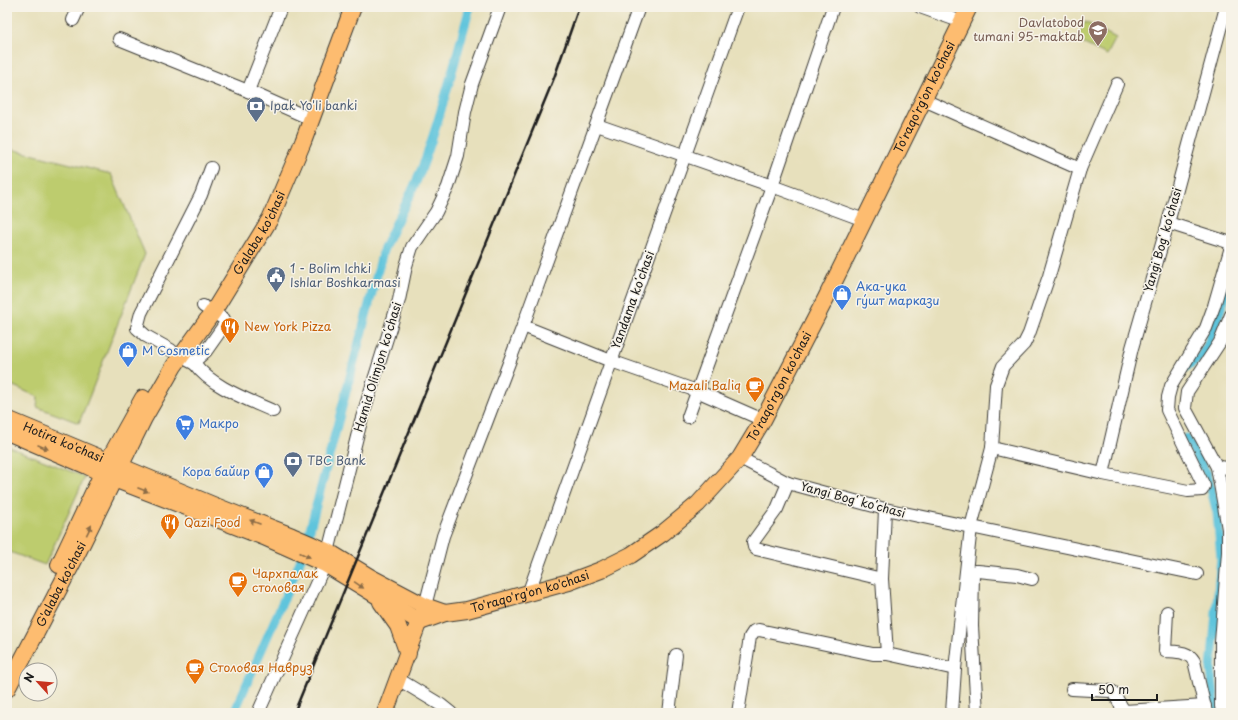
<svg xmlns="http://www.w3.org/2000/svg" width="1238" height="720" font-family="'Playpen Sans',sans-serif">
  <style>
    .green { fill: #bdcc6e; stroke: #6c7445 }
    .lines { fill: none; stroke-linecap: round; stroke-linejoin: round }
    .canal { stroke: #5fc4dc; stroke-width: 9 }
    .minor-casing { stroke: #3a3934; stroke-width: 14 }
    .major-casing { stroke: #3a3934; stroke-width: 18 }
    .minor { stroke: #fff; stroke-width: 12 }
    .major { stroke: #fdbc70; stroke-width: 16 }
    .rail { stroke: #1c1c1c; stroke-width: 2.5 }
    .oneway { fill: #8c6c46 }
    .labels { text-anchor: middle; stroke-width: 3; stroke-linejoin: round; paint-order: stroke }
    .education-label { font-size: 12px; fill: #785e54; stroke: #f7f3e8; text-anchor: end }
    .street-label { font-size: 12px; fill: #1c1c1c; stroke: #f7f3e8 }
    .service-label { font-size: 12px; fill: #4e5e75; stroke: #f7f3e8; text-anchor: start }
    .shop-label { font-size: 12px; fill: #366cbe; stroke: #f7f3e8; text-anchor: start }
    .food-label { font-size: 12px; fill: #c56008; stroke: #f7f3e8; text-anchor: start }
  </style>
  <rect width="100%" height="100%" fill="#f7f3e8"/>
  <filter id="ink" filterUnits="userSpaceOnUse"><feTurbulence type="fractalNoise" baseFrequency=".025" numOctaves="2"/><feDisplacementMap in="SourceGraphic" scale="8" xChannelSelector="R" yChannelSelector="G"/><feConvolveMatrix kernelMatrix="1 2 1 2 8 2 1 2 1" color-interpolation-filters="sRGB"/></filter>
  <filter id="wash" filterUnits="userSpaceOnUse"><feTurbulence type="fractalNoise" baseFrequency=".012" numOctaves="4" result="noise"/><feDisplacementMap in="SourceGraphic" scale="16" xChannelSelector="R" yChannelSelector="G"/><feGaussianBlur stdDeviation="0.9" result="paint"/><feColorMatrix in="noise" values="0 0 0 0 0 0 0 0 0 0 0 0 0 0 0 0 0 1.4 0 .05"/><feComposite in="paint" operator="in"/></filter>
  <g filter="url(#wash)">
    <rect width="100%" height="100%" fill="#e7e0bc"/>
    <g class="green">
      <path d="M1085,22l31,16 -9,17 -31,-15z"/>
      <path d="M7,148l104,26 34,80 -66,169 -42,-16 1,-10 -31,-14z"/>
      <path d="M7,446l78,31 -40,88 -38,-14z"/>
    </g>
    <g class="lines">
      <g class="canal">
        <path d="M1183,369l16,-11 8,-12 24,-64"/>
        <path d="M1186,438l21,36 10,39 4,45 -10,111 5,44"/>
        <path d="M234,713l63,-144 8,-21 78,-297c12,-29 29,-56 40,-86 19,-51 32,-105 47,-158"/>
      </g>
    </g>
  </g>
  <g filter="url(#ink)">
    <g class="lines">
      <defs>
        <g id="minor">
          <path d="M281,7l-33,84 54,24"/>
          <path d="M920,7l42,15"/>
          <path d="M73,20l6,-13"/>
          <path d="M119,39l129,52"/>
          <path d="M924,100l156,69"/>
          <path d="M597,125l175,61 92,34"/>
          <path d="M1168,223l63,20"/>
          <path d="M523,326l88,35 86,30 66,29"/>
          <path d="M171,350l-25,-14 -9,-8 4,-15 60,-118 10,-27"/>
          <path d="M180,356l15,8 2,-5 9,-8 19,-27 -1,-5 -21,-13"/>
          <path d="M195,364c15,22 54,36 78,47"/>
          <path d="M688,417l84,-231 61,-179"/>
          <path d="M992,448l111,26 85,17 14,-1 2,-4 -37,-76 1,-13 3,-11 35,-58 8,-22 17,-59"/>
          <path d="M740,458l48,25 97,26 312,65"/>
          <path d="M1217,467l14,1"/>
          <path d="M1103,474l29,-126 36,-125 58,-216"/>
          <path d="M788,483l-11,26 -24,33 1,5 2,2 126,30"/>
          <path d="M885,509l-3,70 5,75"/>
          <path d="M528,594l210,-587"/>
          <path d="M425,606l18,-70 80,-210 116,-319"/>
          <path d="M1167,612l-2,39c11,1 23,0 29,10l12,51"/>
          <path d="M398,679l43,26 10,8"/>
          <path d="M1072,689l38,2 3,1 11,19 81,-5"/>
          <path d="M258,713l67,-149 36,-143 38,-121 7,-34 6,-19 24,-35 12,-25 10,-31 7,-44 7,-28 28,-77"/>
          <path d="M669,713l7,-58"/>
          <path d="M738,713l12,-76 4,-6 5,-1 114,24h14l68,15"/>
          <path d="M952,713l3,-44 16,-142 21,-79 4,-63 7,-19 21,-22 5,-10 20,-58 31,-107 37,-85"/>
          <path d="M977,713l-5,-87 1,-52 2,-3h3l39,4 15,4"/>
          <path d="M1222,713l-1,-7v-64l7,-90v-23l-11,-62 -32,-59 2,-16 33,-50 11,-27"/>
        </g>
        <g id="major">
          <path id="s1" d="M7,419l206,86 79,31 37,16 41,25 55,29 20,7"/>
          <path id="s2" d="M7,432l80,34 27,13 150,58 61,27 95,58 25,-9 22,-3 102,-28 32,-12 30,-15 32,-22 35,-29 42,-46 23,-38 63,-122 143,-291"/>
          <path d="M59,565l49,-104 35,-63"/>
          <path d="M381,602l17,24 10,28"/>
          <path id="s3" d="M7,689l68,-131 69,-140 30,-52 39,-54 57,-93 7,-16 26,-61 50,-135"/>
          <path d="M385,713l37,-100"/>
        </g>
      </defs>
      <use href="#minor" class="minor-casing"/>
      <use href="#major" class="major-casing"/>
      <use href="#minor" class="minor"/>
      <use href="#major" class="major"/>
      <path class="rail" d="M294,713l260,-635 25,-71"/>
    </g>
    <defs><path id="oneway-solid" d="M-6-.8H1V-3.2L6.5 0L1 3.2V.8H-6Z"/></defs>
    <g class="oneway">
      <use href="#oneway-solid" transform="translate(43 447) rotate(23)"/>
      <use href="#oneway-solid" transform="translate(143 490) rotate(21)"/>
      <use href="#oneway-solid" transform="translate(255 522) rotate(-159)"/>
      <use href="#oneway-solid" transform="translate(89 530) rotate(-64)"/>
      <use href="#oneway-solid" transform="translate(305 555) rotate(24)"/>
      <use href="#oneway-solid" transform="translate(359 585) rotate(35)"/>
    </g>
  </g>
  <defs>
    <symbol id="school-pin" viewBox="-11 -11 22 30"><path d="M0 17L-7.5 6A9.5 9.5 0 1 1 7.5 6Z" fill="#8d6e63" stroke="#f7f3e8"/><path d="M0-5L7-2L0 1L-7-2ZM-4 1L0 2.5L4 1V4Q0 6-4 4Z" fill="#fff"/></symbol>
    <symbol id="bank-pin" viewBox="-11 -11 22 30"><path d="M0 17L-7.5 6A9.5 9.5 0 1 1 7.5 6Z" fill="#5c6f8a" stroke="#f7f3e8"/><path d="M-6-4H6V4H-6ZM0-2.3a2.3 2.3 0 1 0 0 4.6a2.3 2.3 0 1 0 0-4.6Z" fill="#fff"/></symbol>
    <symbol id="civic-pin" viewBox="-11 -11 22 30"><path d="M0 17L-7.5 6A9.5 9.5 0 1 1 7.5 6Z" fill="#5c6f8a" stroke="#f7f3e8"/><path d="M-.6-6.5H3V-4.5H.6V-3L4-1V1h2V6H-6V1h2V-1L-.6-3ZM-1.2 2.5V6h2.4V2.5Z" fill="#fff"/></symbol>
    <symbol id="shop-pin" viewBox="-11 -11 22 30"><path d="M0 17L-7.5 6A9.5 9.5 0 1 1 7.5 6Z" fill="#3f7fe0" stroke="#f7f3e8"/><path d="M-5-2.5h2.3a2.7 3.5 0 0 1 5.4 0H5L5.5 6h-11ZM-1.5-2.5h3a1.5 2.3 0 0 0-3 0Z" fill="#fff"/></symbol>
    <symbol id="restaurant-pin" viewBox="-11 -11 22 30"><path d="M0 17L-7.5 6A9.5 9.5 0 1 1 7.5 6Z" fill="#e8710a" stroke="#f7f3e8"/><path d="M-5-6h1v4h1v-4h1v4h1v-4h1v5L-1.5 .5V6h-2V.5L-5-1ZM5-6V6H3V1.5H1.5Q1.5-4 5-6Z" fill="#fff"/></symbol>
    <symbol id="cafe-pin" viewBox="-11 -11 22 30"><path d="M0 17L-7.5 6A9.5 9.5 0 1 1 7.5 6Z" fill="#e8710a" stroke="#f7f3e8"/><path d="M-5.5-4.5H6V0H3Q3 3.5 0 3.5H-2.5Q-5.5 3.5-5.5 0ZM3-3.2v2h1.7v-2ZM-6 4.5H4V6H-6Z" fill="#fff"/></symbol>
    <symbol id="supermarket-pin" viewBox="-11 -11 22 30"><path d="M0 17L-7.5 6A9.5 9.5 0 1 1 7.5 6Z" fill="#3f7fe0" stroke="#f7f3e8"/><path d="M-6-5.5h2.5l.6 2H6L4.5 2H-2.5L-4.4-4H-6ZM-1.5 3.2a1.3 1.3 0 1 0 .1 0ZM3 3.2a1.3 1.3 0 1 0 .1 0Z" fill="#fff"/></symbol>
  </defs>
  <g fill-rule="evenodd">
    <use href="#school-pin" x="1087" y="19" width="22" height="30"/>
    <use href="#bank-pin" x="245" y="95" width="22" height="30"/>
    <use href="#civic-pin" x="265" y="265" width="22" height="30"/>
    <use href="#shop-pin" x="831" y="283" width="22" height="30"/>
    <use href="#restaurant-pin" x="219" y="316" width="22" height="30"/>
    <use href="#shop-pin" x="117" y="340" width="22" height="30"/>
    <use href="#cafe-pin" x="744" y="375" width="22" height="30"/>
    <use href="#supermarket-pin" x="174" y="413" width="22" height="30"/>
    <use href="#bank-pin" x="282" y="450" width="22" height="30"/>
    <use href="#shop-pin" x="253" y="461" width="22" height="30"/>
    <use href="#restaurant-pin" x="159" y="512" width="22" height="30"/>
    <use href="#cafe-pin" x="227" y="570" width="22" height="30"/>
    <use href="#cafe-pin" x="184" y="657" width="22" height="30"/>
  </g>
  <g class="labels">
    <g class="education-label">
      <text x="1084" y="27">Davlatobod<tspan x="1084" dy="14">tumani 95-maktab</tspan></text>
    </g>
    <g class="street-label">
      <text dy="4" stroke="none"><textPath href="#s2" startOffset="1230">To'raqo'rg'on ko'chasi</textPath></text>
      <text dy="4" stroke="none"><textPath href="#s3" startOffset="522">G'alaba ko'chasi</textPath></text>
      <text transform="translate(1163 240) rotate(-74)" y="4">Yangi Bogʻ koʻchasi</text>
      <text transform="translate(633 300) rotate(-70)" y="4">Yandama koʻchasi</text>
      <text transform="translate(378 367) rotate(-73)" y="4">Hamid Olimjon koʻchasi</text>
      <text dy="4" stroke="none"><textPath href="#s2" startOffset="906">To'raqo'rg'on ko'chasi</textPath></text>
      <text dy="4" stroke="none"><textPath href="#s1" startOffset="61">Hotira ko'chasi</textPath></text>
      <text transform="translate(853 500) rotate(15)" y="4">Yangi Bogʻ koʻchasi</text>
      <text dy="4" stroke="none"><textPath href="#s3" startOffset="118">G'alaba ko'chasi</textPath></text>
      <text dy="4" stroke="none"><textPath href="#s2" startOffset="570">To'raqo'rg'on ko'chasi</textPath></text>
    </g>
    <g class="service-label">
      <text x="270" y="110">Ipak Yo'li banki</text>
      <text x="290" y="273">1 - Bolim Ichki<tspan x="290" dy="14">Ishlar Boshkarmasi</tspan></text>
      <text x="307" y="465">TBC Bank</text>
    </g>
    <g class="shop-label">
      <text x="856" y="291">Ака-ука<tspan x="856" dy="14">гу́шт маркази</tspan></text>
      <text x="142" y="355">M Cosmetic</text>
      <text x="199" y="428">Макро</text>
      <text x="250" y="476" text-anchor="end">Кора байир</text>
    </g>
    <g class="food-label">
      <text x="244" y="331">New York Pizza</text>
      <text x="741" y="390" text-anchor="end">Mazali Baliq</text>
      <text x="184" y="527">Qazi Food</text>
      <text x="252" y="578">Чархпалак<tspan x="252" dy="14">столовая</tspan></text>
      <text x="209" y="672">Столовая Навруз</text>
    </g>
  </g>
  <rect width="1238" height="720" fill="none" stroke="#f7f3e8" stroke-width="24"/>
  <g transform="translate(38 682) rotate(297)"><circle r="19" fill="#f7f3e8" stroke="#9f9d96"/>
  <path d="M0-3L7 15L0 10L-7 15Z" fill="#c8321e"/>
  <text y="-6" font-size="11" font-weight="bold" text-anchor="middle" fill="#1c1c1c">N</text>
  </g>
  <path d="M1092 694v6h65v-6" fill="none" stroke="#1c1c1c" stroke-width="2"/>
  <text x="1098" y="694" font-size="12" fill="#1c1c1c" stroke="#f7f3e8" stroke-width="3" paint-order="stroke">50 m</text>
</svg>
